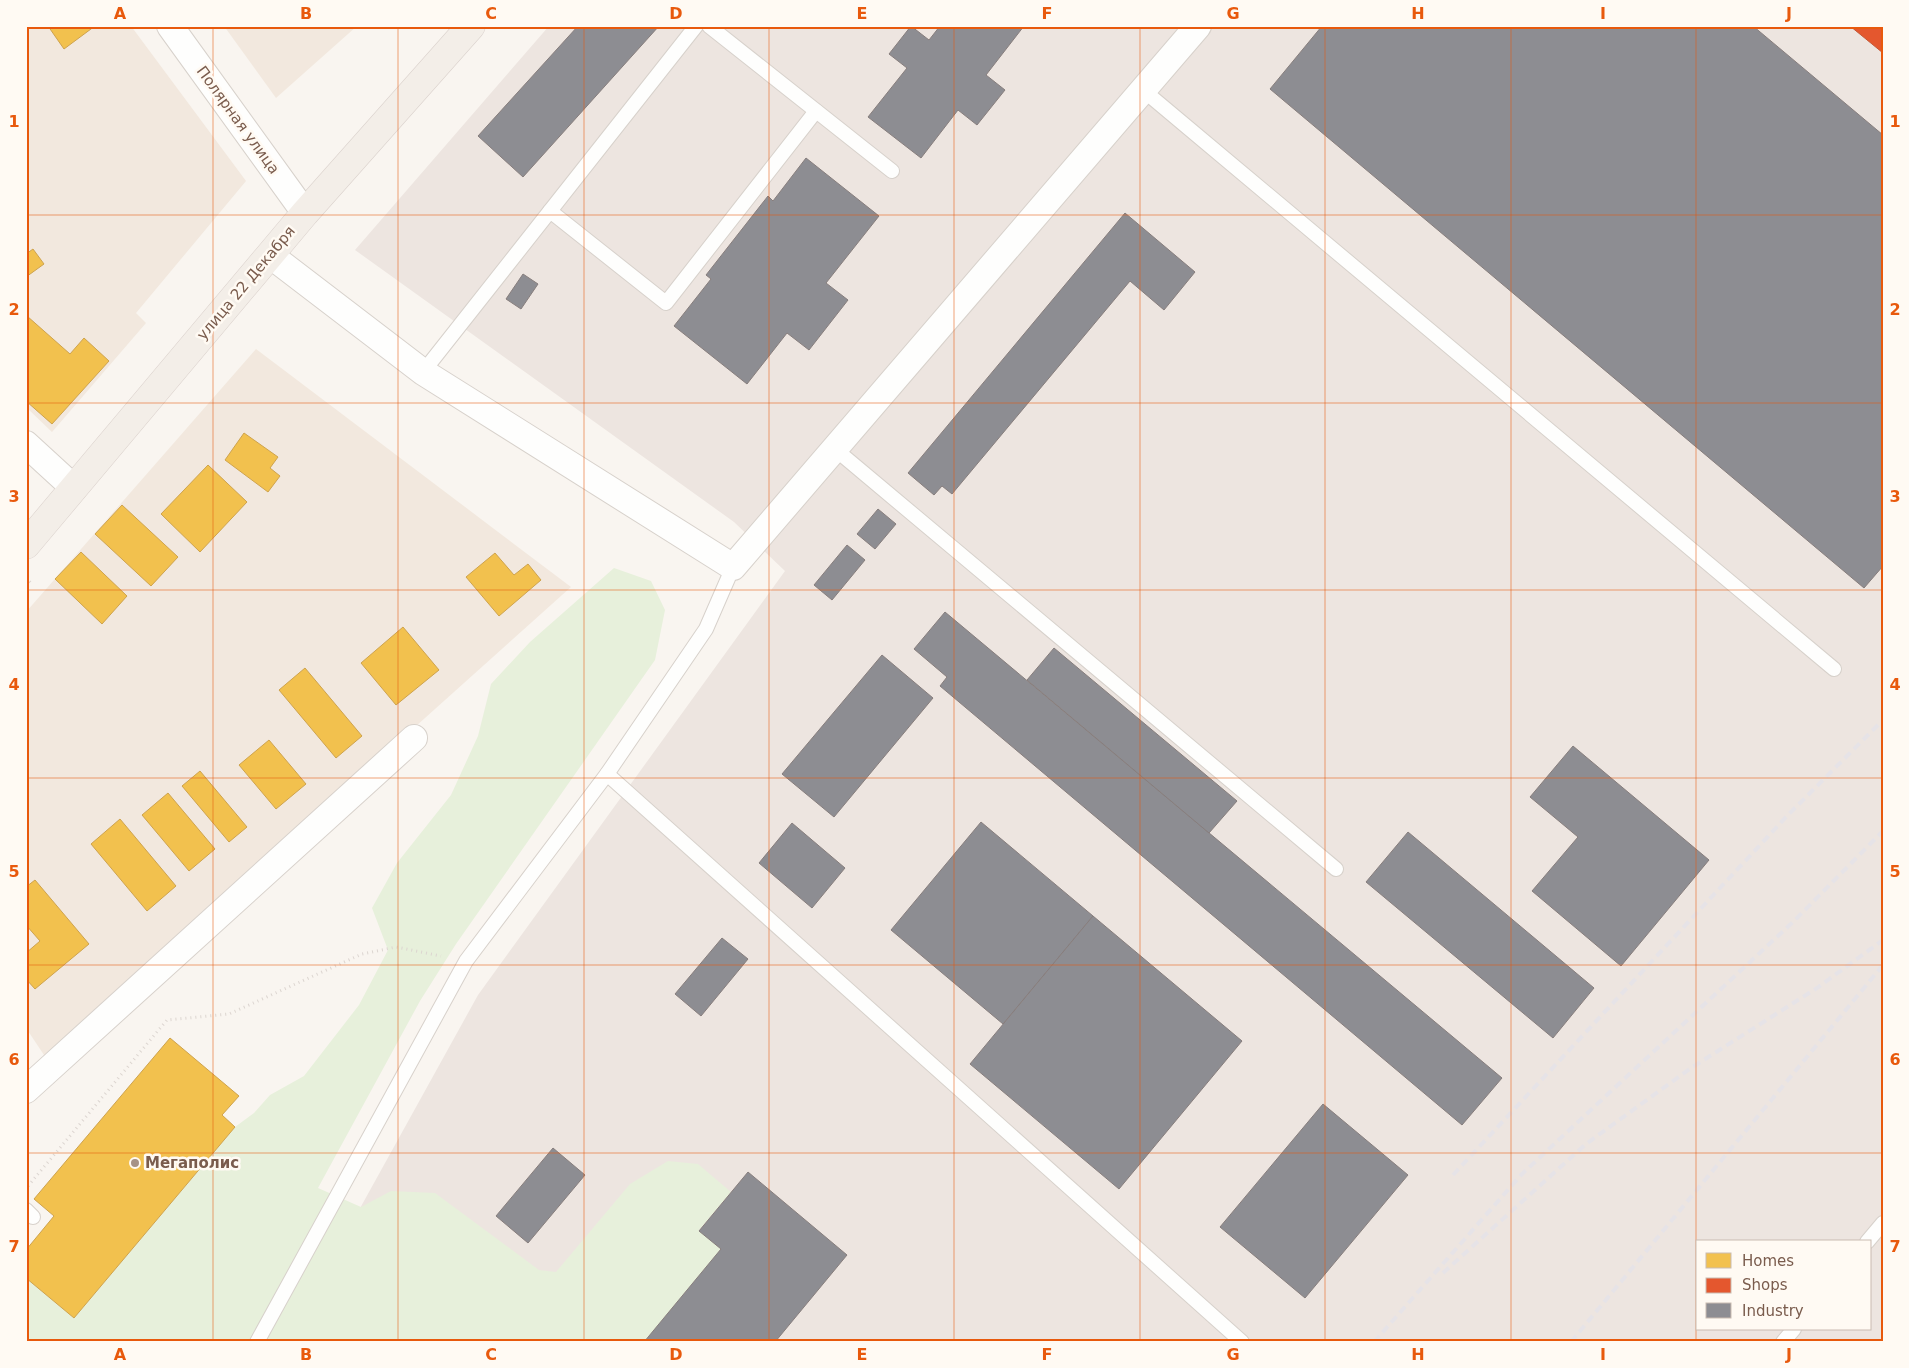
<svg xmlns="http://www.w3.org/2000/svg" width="1909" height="1368" font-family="'DejaVu Sans',sans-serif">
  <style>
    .residential { fill: #f2e8de }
    .industrial { fill: #ede5e0; fill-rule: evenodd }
    .green { fill: #e7f0db }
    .homes { fill: #f2c14e; stroke: #cea34e }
    .shops { fill: #e4572e; stroke: #c45837 }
    .industry { fill: #8d8d92; stroke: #877e7d }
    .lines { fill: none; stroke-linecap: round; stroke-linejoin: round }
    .service-casing { stroke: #d7d1cb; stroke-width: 16 }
    .minor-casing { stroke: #d7d1cb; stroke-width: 28 }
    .primary-casing { stroke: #dad1cc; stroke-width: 29 }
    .path { stroke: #dcd5d0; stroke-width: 3; stroke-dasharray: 1 4; stroke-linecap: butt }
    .service { stroke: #fefefd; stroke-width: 14 }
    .minor { stroke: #fefefd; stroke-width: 26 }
    .primary { stroke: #f3eee8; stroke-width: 28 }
    .rail { stroke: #e6e3e7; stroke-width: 4; stroke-dasharray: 8 5; stroke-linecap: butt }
    .grid { fill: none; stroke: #e8590c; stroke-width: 1; stroke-opacity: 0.55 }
    .poi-dot { fill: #a69286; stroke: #fffaf3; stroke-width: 2 }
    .labels { text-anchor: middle; stroke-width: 5; stroke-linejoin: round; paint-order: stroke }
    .street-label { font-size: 15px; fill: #7a5c4d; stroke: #fffaf3 }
    .poi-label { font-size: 15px; font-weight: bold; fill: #7a5c4d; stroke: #fffaf3; text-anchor: start }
    .neatline { fill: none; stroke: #e8590c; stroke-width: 2 }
    .grid-label { font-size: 16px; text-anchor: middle; font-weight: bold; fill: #e8590c }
  </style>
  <rect width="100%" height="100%" fill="#f9f5f0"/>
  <g class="residential">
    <path d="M26,26h105l115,155 -110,132 10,10 -94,109 -26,-25z"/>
    <path d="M224,26h133l-81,72z"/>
    <path d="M256,349l315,238 -525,471 -20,-30v-416z"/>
  </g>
  <path class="industrial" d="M549,26h1334v1316h-1597l192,-347 307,-424 -51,-49 -379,-272zM1698,1242h172v87h-172z"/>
  <path class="green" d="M614,568l37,13 14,29 -10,50 -199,284 -36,57 -102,187 43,19 30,-16 44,2 104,77 17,2 74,-88 38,-23 30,3 33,28 -32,38 22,19 -77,93h-618v-64l48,40 161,-191 19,-14 16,-18 34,-19 55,-71 29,-55 -16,-42 25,-45 54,-68 27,-59 13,-52 39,-42z"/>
  <g class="homes">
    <path d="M48,26h47l-31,23z"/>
    <path d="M33,249l11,15 -18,13v-23z"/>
    <path d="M27,316l43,38 14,-16 25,23 -57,63 -26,-23z"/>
    <path d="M244,433l34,24 -8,11 10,8 -12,16 -43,-32z"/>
    <path d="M208,465l39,37 -47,50 -39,-38z"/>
    <path d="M122,505l56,52 -27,29 -56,-52z"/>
    <path d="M81,552l46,44 -25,28 -47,-45z"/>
    <path d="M495,553l19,22 14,-11 13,16 -42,36 -33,-39z"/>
    <path d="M403,627l36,43 -43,35 -35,-42z"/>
    <path d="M305,668l57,68 -26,22 -57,-68z"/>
    <path d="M269,740l37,44 -30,25 -37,-44z"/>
    <path d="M200,771l47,56 -18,15 -47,-56z"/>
    <path d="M168,793l47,56 -26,22 -47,-56z"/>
    <path d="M120,819l56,67 -29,25 -56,-67z"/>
    <path d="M35,880l54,64 -54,45 -9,-10v-26l14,-12 -14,-16v-38z"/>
    <path d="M170,1038l69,58 -17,19 13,12 -161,191 -48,-40v-28l28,-34 -20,-17z"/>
  </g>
  <path class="shops" d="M1850,26h33v27z"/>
  <g class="industry">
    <path d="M578,26h81l-136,151 -45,-41z"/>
    <path d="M911,26l18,14 11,-14h84l-38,49 19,15 -28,35 -19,-15 -37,48 -53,-41 39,-49 -18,-14z"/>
    <path d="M1322,26h431l130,109v431l-19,22 -594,-499z"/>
    <path d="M806,158l73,58 -53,67 22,17 -39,50 -22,-17 -40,51 -73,-58 37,-47 -5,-4 62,-79 5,5z"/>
    <path d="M1125,213l70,59 -31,38 -34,-29 -178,213 -10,-8 -8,9 -26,-22z"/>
    <path d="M523,274l15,10 -17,25 -15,-10z"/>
    <path d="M878,509l18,15 -21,25 -18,-15z"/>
    <path d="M847,545l18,15 -33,40 -18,-15z"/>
    <path d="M945,612l557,466 -40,47 -522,-439 7,-9 -33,-28z"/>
    <path d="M1054,648l183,153 -28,32 -182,-153z"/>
    <path d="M882,655l51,43 -99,119 -52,-43z"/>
    <path d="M1573,746l136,114 -88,106 -89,-75 46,-54 -48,-40z"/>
    <path d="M981,822l112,94 -90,108 -112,-94z"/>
    <path d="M792,823l53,45 -33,40 -53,-45z"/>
    <path d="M1408,832l186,156 -41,50 -187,-156z"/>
    <path d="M1093,916l149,125 -123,148 -149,-125z"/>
    <path d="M722,938l26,21 -47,57 -26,-22z"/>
    <path d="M1323,1104l85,71 -103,123 -85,-71z"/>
    <path d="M553,1148l32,27 -57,68 -32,-27z"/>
    <path d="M748,1172l99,83 -72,87h-131l77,-93 -22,-18z"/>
  </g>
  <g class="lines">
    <defs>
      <g id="service">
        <path d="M709,26l183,145"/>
        <path d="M1143,90l691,579"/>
        <path d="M550,211l116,92 150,-192"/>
        <path d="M423,372l273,-346"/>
        <path d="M835,449l501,420"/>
        <path d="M607,774l635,568"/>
        <path d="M26,1210l7,7"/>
        <path d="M1867,1242l16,-19"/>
        <path d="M257,1342l209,-381 141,-187 99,-145 27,-62"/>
        <path d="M1783,1342l11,-13"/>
      </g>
      <g id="minor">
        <path d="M170,26l135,187"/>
        <path d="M270,255l153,117 310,195 465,-541"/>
        <path d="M26,444l48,44"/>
        <path d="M26,1090l388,-352"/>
      </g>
      <path id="primary" d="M26,545l279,-332 166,-187"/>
    </defs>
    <use href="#service" class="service-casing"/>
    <use href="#minor" class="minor-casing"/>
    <use href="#primary" class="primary-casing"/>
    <g class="path">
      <path d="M26,578l6,6"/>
      <path d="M28,1186l139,-166 62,-6 133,-60 34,-7 45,9"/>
    </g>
    <use href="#service" class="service"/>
    <use href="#minor" class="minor"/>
    <use href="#primary" class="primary"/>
    <g class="rail">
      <path d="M1453,1175l334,-359 96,-96"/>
      <path d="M1443,1273l143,-129 105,-76 126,-80 66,-48"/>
      <path d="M1374,1342l148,-168 272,-253 89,-90"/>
      <path d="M1571,1342l312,-377"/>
    </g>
  </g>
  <path class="grid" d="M213,26v1316M398,26v1316M584,26v1316M769,26v1316M954,26v1316M1140,26v1316M1325,26v1316M1511,26v1316M1696,26v1316M26,215h1857M26,403h1857M26,590h1857M26,778h1857M26,965h1857M26,1153h1857"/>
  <circle class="poi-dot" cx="135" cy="1163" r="5"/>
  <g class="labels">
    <g class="street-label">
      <text transform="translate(238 120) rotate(54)" y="5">Полярная улица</text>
      <text transform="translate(246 283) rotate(-50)" y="5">улица 22 Декабря</text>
    </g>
    <g class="poi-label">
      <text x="145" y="1168">Мегаполис</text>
    </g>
  </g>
  <rect width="1909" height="1368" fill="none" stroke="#fffaf3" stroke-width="55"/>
  <rect x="1696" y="1240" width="175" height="90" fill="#fffaf3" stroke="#cabbb1"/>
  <rect x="1706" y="1253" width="25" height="15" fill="#f2c14e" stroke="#cabbb1"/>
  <text x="1742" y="1266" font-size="15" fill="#7a5c4d">Homes</text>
  <rect x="1706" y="1278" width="25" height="15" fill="#e4572e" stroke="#cabbb1"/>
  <text x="1742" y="1290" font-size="15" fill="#7a5c4d">Shops</text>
  <rect x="1706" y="1303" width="25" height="15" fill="#8d8d92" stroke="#cabbb1"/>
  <text x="1742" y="1316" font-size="15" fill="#7a5c4d">Industry</text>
  <rect x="28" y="28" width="1854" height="1312" class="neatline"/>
  <g class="grid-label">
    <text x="120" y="19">A</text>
    <text x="306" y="19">B</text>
    <text x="491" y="19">C</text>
    <text x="676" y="19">D</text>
    <text x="862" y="19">E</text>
    <text x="1047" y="19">F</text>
    <text x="1233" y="19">G</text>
    <text x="1418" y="19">H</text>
    <text x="1603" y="19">I</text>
    <text x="1789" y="19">J</text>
    <text x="14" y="127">1</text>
    <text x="1895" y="127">1</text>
    <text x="14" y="315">2</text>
    <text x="1895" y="315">2</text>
    <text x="14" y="502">3</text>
    <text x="1895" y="502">3</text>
    <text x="14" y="690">4</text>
    <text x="1895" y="690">4</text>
    <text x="14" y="877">5</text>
    <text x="1895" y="877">5</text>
    <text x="14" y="1065">6</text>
    <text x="1895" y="1065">6</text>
    <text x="14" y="1252">7</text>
    <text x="1895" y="1252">7</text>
    <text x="120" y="1360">A</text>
    <text x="306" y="1360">B</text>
    <text x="491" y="1360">C</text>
    <text x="676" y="1360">D</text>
    <text x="862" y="1360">E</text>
    <text x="1047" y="1360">F</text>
    <text x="1233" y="1360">G</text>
    <text x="1418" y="1360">H</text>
    <text x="1603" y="1360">I</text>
    <text x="1789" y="1360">J</text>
  </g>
</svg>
